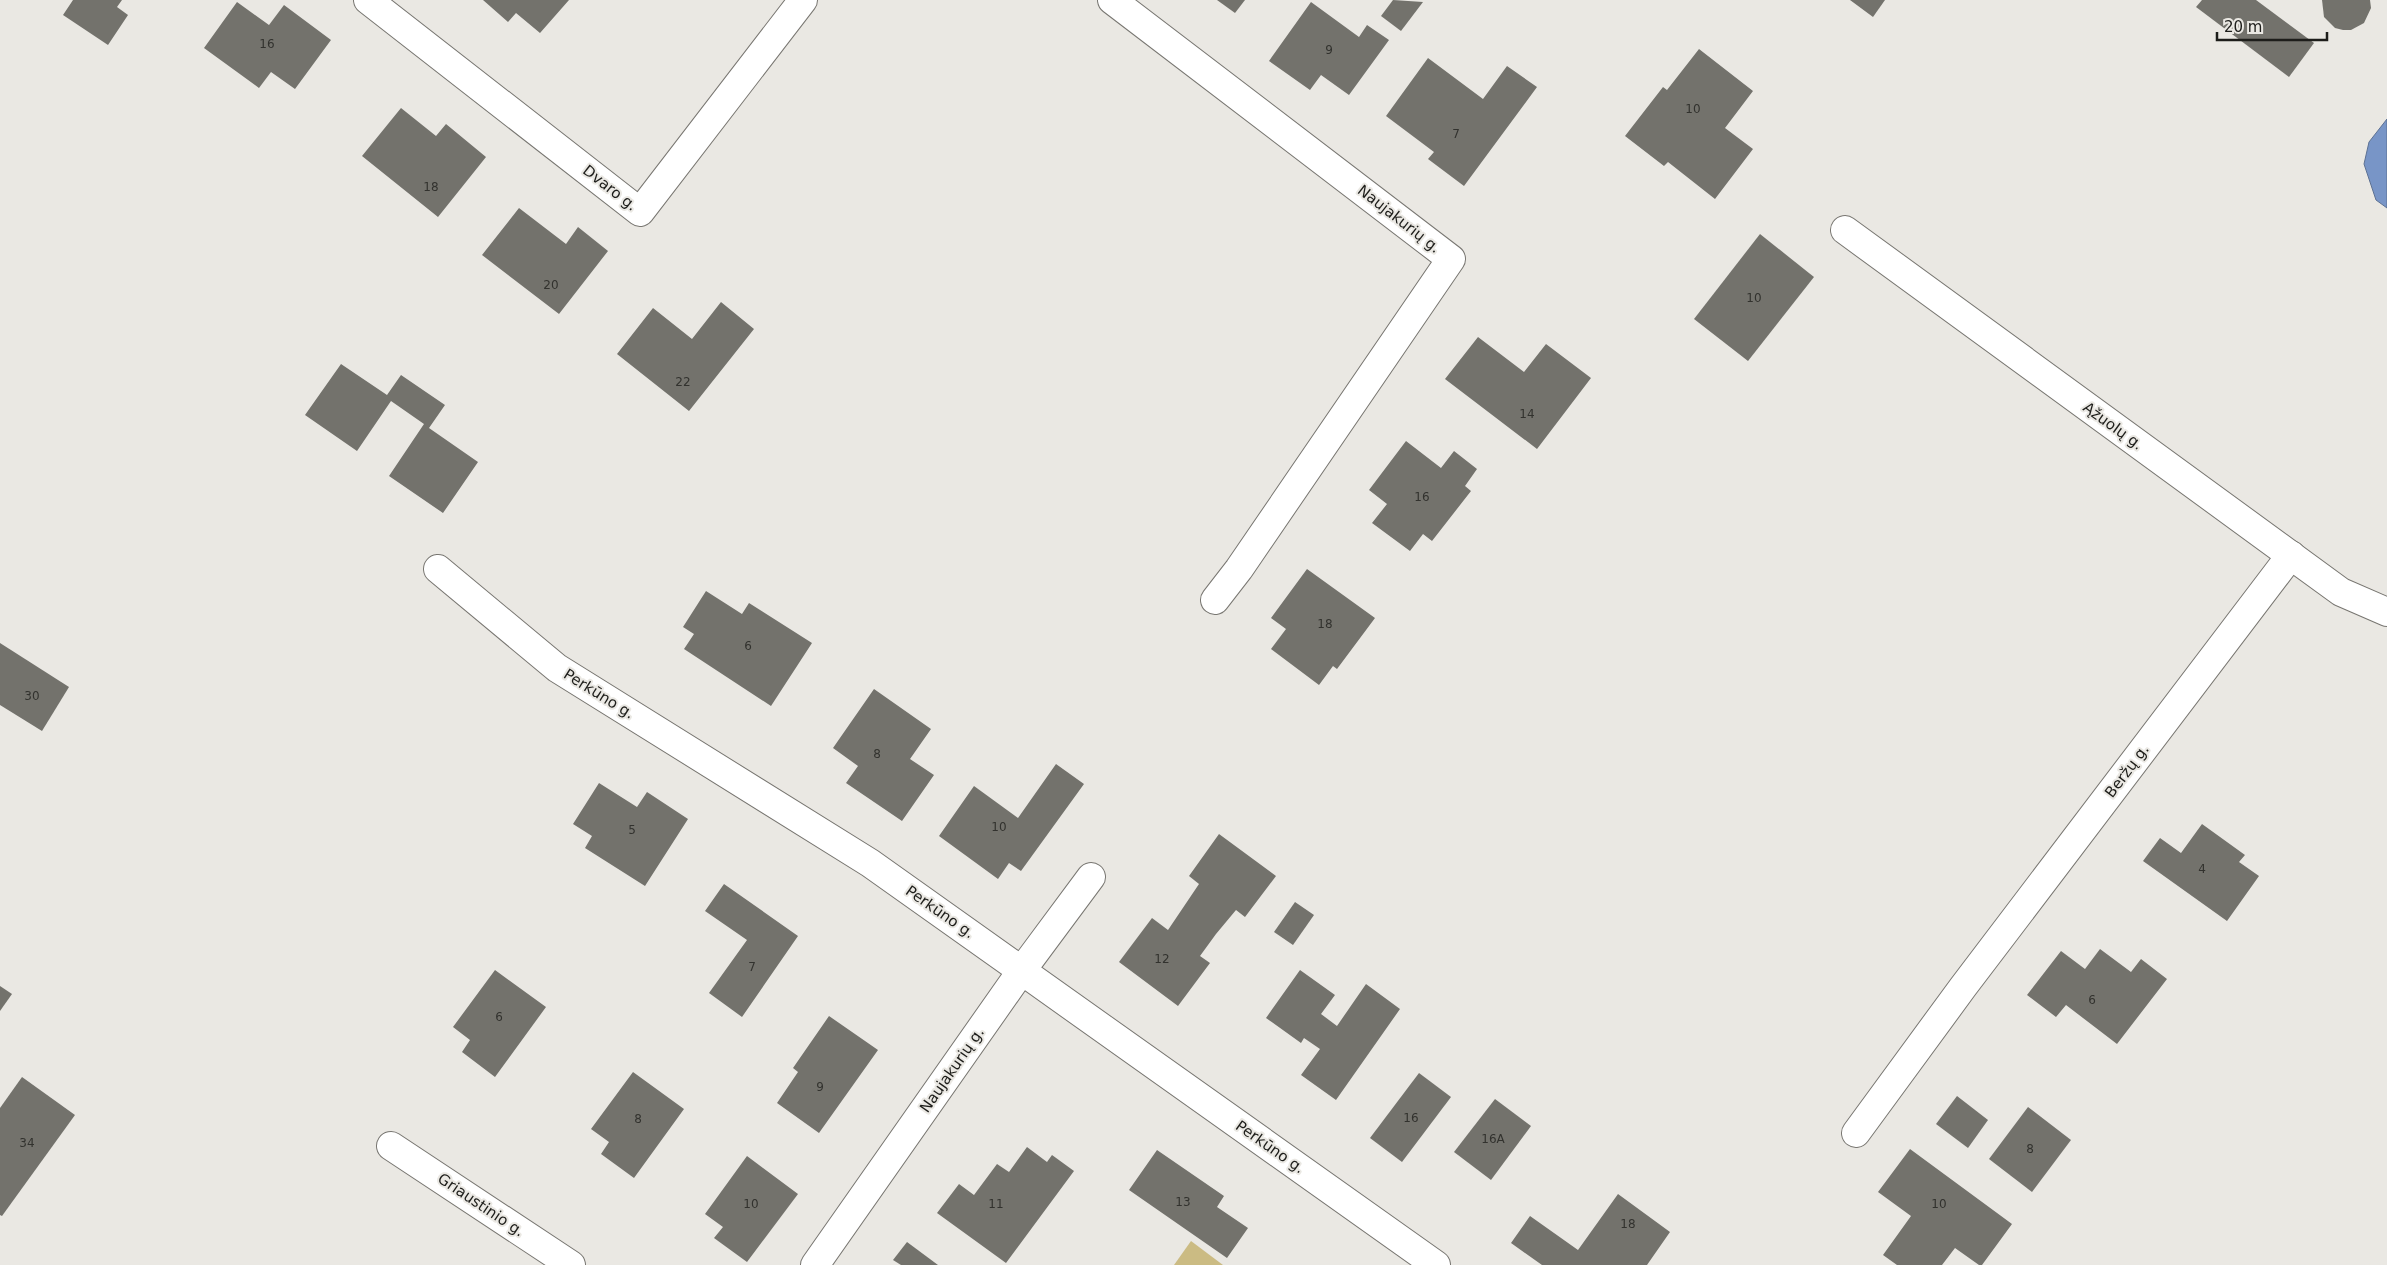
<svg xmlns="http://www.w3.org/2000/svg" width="2387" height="1265" font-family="'DejaVu Sans',sans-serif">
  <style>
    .green { fill: #cbbb83 }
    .water { fill: #7895c7; stroke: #5d7193 }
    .building { fill: #73726c }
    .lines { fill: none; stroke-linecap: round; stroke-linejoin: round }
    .minor-casing { stroke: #787671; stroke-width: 30 }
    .minor { stroke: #fff; stroke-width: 28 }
    .labels { text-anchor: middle; stroke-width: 4; stroke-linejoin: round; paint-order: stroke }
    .number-label { font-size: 12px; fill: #32322e }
    .street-label { font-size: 15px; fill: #1d1d1a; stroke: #eae8e3 }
  </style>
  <rect width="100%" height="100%" fill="#eae8e3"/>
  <path class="green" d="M1191,1241l32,24h-49z"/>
  <path class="water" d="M2387,119v89l-11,-8 -12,-36 5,-22z"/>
  <g class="building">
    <path d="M73,0h49l-5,7 11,8 -20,30 -45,-30z"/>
    <path d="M483,0h86l-29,33 -24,-20 -8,9z"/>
    <path d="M1217,0h28l-10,13z"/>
    <path d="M1393,0l30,2 -22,29 -20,-15z"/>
    <path d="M1850,0h35l-12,17z"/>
    <path d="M2202,0h54l58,43 -25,34 -93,-70z"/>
    <path d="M2322,0h48l1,8 -7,15 -13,7h-8l-8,-2 -11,-11z"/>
    <path d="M237,2l32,23 15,-20 47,35 -36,49 -24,-17 -12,16 -55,-40z"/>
    <path d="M1311,2l48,35 8,-12 22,15 -40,55 -28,-20 -11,15 -41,-29z"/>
    <path d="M1699,49l54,42 -28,37 28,21 -38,50 -47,-37 -4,4 -39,-30 38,-49 4,3z"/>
    <path d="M1428,58l55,41 24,-33 30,21 -73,99 -36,-27 6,-7 -48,-36z"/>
    <path d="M401,108l35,28 10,-12 40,33 -48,60 -76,-61z"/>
    <path d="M519,208l47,36 12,-17 30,24 -49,63 -77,-59z"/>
    <path d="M1760,234l54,43 -66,84 -54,-42z"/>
    <path d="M721,302l33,27 -65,82 -72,-57 36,-46 39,31z"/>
    <path d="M1478,337l46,35 22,-28 45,34 -54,71 -92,-70z"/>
    <path d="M341,364l46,31 14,-20 44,30 -16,23 49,34 -35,51 -54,-37 35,-52 -33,-23 -34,50 -52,-36z"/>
    <path d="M1406,441l35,27 13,-17 23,18 -12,17 6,5 -39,50 -9,-7 -13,17 -38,-28 15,-19 -18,-14z"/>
    <path d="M1307,569l68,49 -38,51 -4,-3 -14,19 -48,-36 15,-20 -15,-11z"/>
    <path d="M706,591l36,23 7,-11 63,40 -41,63 -87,-57 10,-15 -11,-7z"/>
    <path d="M0,643l69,44 -27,44 -42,-26z"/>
    <path d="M874,689l57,40 -21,30 24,16 -32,46 -56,-38 12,-17 -25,-18z"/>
    <path d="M1056,764l28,20 -63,87 -12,-8 -11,16 -59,-43 35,-50 44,32z"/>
    <path d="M599,783l38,24 10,-15 41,27 -43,67 -60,-38 7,-12 -19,-12z"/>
    <path d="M2202,824l43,31 -6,7 20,14 -32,45 -84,-60 17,-23 21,15z"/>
    <path d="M1219,834l57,42 -31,41 -9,-7 -20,24 -16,22 10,7 -32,43 -59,-44 33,-44 16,12 31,-46 -10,-8z"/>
    <path d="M724,884l74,52 -56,81 -33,-24 38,-53 -42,-29z"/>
    <path d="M1295,902l19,13 -21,30 -19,-13z"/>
    <path d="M2100,949l31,23 10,-13 26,20 -50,65 -51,-39 -10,12 -29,-22 34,-44 24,18z"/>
    <path d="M495,970l51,37 -51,70 -33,-25 8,-12 -17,-13z"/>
    <path d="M1300,970l35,25 -14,19 16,12 29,-42 34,25 -64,91 -35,-25 19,-26 -16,-11 -3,5 -35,-25z"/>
    <path d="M0,986l12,8 -12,17z"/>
    <path d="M829,1016l49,34 -59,83 -42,-30 21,-31 -5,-4z"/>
    <path d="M633,1072l51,37 -50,69 -33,-24 8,-12 -18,-13z"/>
    <path d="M1419,1073l32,24 -49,65 -32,-24z"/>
    <path d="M22,1077l53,38 -73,101 -2,-1v-107z"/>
    <path d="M1957,1096l31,24 -20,28 -32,-24z"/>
    <path d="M1495,1099l36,27 -40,54 -37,-28z"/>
    <path d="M2028,1107l43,33 -39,52 -43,-33z"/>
    <path d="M1027,1147l20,15 5,-7 22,16 -68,92 -69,-50 22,-29 15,11 23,-31 12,8z"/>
    <path d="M1910,1149l102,75 -30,41h-3l-24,-17 -13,17h-45l-14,-10 28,-39 -33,-24z"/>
    <path d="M1157,1150l67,46 -7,11 31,21 -21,30 -98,-68z"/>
    <path d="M747,1156l51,38 -51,68 -33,-24 9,-11 -18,-13z"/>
    <path d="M1618,1194l52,38 -23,33h-105l-31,-22 19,-27 48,34z"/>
    <path d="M907,1242l31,23h-37l-8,-5z"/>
  </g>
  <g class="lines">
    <defs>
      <g id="minor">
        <path d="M368,0l272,212 163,-212"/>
        <path d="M1112,0l339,259 -212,310 -24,31"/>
        <path d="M1845,230l496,362 46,20"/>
        <path d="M438,569l119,99 313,195 566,402"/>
        <path d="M1856,1133l107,-146 328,-432"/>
        <path d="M391,1146l180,119"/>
        <path d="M815,1265l207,-295 69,-93"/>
      </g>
    </defs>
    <use href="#minor" class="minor-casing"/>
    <use href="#minor" class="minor"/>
  </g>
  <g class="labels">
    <g class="number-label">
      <text x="267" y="48">16</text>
      <text x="1329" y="54">9</text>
      <text x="1693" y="113">10</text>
      <text x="1456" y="138">7</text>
      <text x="431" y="191">18</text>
      <text x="551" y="289">20</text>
      <text x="1754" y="302">10</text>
      <text x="683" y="386">22</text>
      <text x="1527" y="418">14</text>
      <text x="1422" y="501">16</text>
      <text x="1325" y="628">18</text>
      <text x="748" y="650">6</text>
      <text x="32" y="700">30</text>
      <text x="877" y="758">8</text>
      <text x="999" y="831">10</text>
      <text x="632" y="834">5</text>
      <text x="2202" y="873">4</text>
      <text x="1162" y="963">12</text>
      <text x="752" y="971">7</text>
      <text x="2092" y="1004">6</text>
      <text x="499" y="1021">6</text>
      <text x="820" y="1091">9</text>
      <text x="1411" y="1122">16</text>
      <text x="638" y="1123">8</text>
      <text x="1493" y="1143">16A</text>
      <text x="27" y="1147">34</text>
      <text x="2030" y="1153">8</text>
      <text x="1183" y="1206">13</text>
      <text x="751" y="1208">10</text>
      <text x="996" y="1208">11</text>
      <text x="1939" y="1208">10</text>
      <text x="1628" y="1228">18</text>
    </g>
    <g class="street-label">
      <text transform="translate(610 188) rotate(38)" y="5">Dvaro g.</text>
      <text transform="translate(1399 219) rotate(38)" y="5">Naujakurių g.</text>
      <text transform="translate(2113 426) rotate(36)" y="5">Ąžuolų g.</text>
      <text transform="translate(599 694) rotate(32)" y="5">Perkūno g.</text>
      <text transform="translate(2127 771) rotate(-53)" y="5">Beržų g.</text>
      <text transform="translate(940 912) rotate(35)" y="5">Perkūno g.</text>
      <text transform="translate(952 1070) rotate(-55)" y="5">Naujakurių g.</text>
      <text transform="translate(1270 1147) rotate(35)" y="5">Perkūno g.</text>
      <text transform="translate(481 1205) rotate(34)" y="5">Griaustinio g.</text>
    </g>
  </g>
  <path d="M2217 32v8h110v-8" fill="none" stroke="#1d1d1a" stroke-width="2.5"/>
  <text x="2224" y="32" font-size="15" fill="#1d1d1a" stroke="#eae8e3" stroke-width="4" paint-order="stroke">20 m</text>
</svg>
